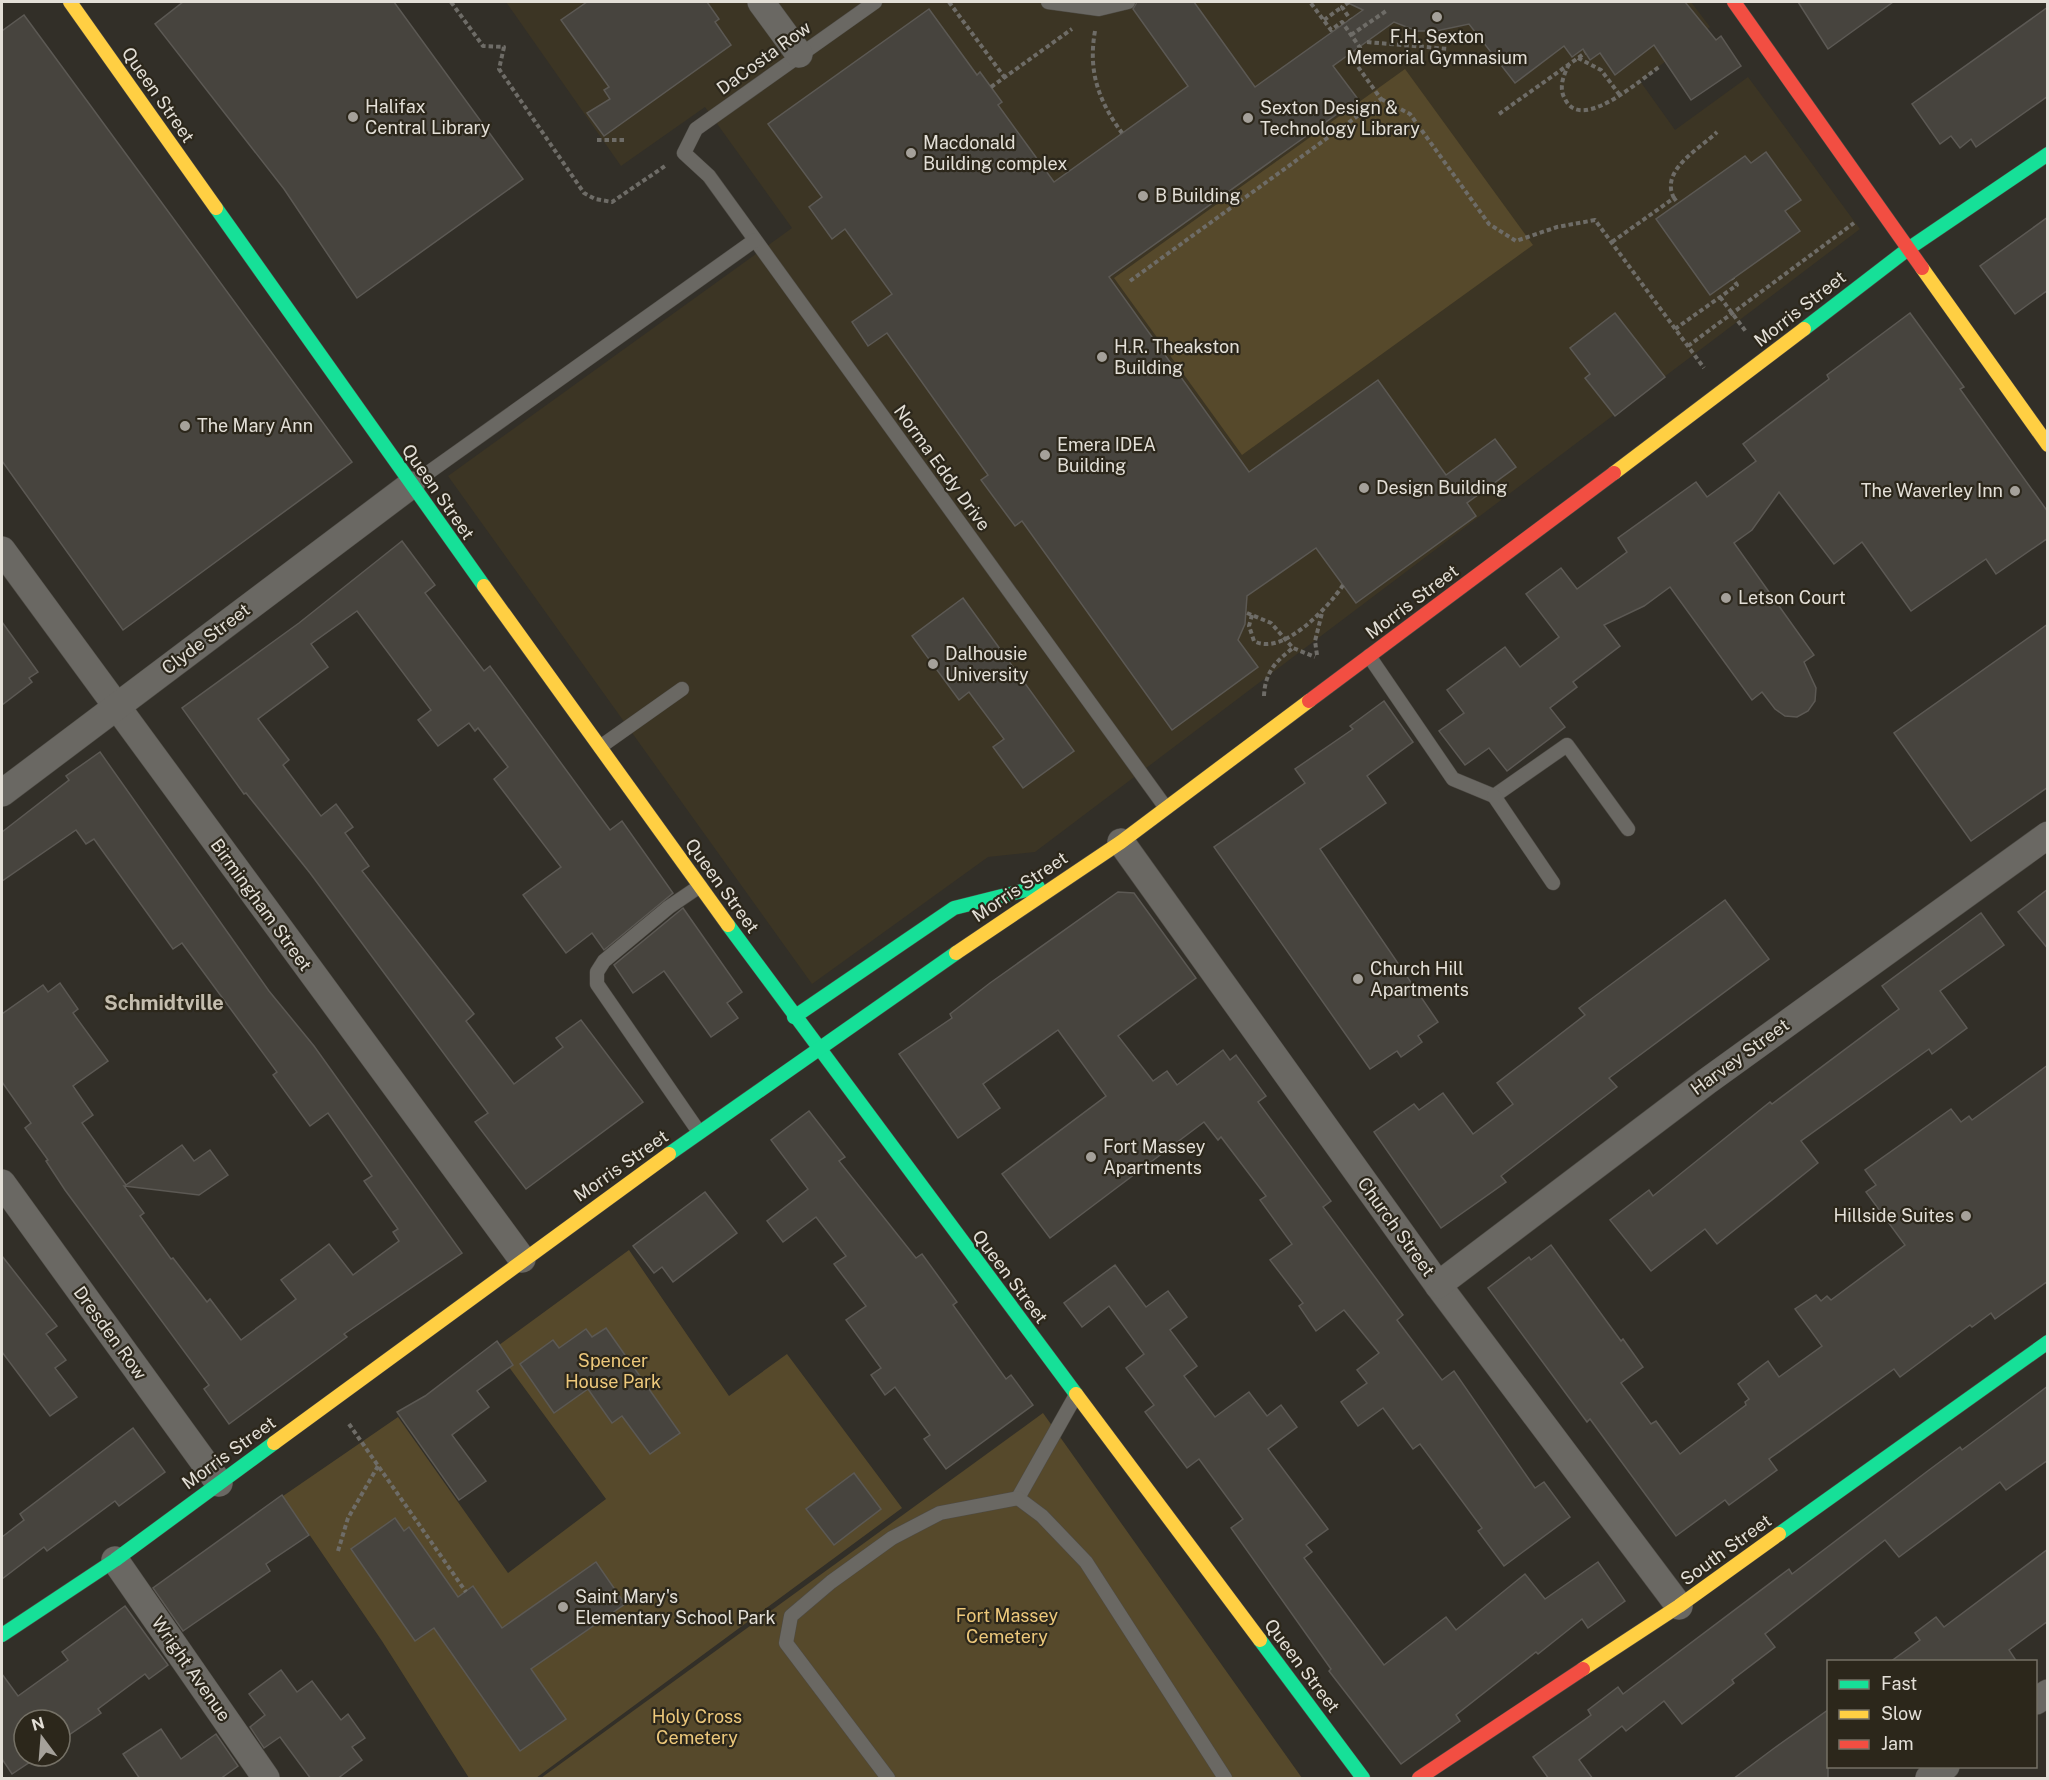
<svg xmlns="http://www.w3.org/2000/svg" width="2049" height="1780" font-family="'Public Sans',sans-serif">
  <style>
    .built { fill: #3c3524 }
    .green { fill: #56492b }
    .building { fill: #47443e; stroke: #5c5954; stroke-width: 1.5 }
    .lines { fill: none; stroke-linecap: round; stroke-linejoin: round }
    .lane-casing { stroke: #4e4b45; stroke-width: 15 }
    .street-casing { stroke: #4e4b45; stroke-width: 28 }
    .fast-casing { stroke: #4e4b45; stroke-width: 15 }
    .slow-casing { stroke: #4e4b45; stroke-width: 15 }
    .jam-casing { stroke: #4e4b45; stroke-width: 15 }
    .path { stroke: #6e6c67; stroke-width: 4; stroke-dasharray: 4.5 3; stroke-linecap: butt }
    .lane { stroke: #6a6863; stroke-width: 14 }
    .street { stroke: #6a6863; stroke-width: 27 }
    .fast { stroke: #16e098; stroke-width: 14 }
    .slow { stroke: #ffcf43; stroke-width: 14 }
    .jam { stroke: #f24e42; stroke-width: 14 }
    .poi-dot { fill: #a5a19a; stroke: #2c271b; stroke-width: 2 }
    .labels { text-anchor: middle; stroke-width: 4.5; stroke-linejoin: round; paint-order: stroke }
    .poi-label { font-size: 18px; fill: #e3dfd7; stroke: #2c271b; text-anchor: start }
    .street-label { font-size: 18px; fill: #e3dfd7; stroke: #2c271b }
    .park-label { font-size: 18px; fill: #edc87b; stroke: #2c271b }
    .neighbourhood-label { font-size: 20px; font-weight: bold; fill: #c4bdae; stroke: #2c271b }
  </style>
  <rect width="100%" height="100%" fill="#322f28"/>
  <path class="built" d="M506,2h1185l19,25 -70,54 35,49 73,-53 112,152 -825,623 -47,5 -176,127 -364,-508 344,-248 -87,-121 -84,59z"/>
  <g class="green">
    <path d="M1405,69l128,176 -291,210 -128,-177z"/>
    <path d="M629,1250l100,146 58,-42 115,154 -366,270h-67l-87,-137 -99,-145 115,-79 110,156 98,-74 -111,-151z"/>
    <path d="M1043,1413l259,365h-761z"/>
  </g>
  <g class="building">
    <path d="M183,2h211l129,177 -166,119 -73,-109 -129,-165z"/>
    <path d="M587,2h120l12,17 -4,3 16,23 -127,91 -17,-23 23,-14 -6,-9 5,-3 -48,-67z"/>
    <path d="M1137,2h57l61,85 108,-77 -17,-8h339l31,38 5,-4 20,30 -50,34 -37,-55 -39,30 -15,-22 -10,7 -7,-11 -11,8 -8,-11 -49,37 -46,-59 -33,7h-19l-23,-9 -61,44 25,33 -249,178 140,195 129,-92 68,95 49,-36 21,28 -49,36 9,13 -120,87 -40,-55 -69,48 -2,28 -7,16 20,27 -86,63 -150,-209 -7,5 -34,-46 7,-5 -101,-142 -19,13 -16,-24 40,-28 -47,-65 -13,10 -23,-32 13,-10 -54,-73 161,-115 48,66 3,-3 22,30 -4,3 56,77 134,-96 -55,-77z"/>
    <path d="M1798,2h95l-65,47z"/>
    <path d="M2048,7v89l-72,51 -5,-8 -11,9 -9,-12 -11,8 -28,-40z"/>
    <path d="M24,15l328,447 -229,168 -121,-169v-430z"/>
    <path d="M1766,152l35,48 -16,11 15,20 -90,64 -54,-76 89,-63 6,7z"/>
    <path d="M2048,217v73l-33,24 -35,-48z"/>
    <path d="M1615,313l50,64 -50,39 -30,-38 5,-4 -20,-26z"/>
    <path d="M1910,313l54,74 -4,2 88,123v26l-52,36 -10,-15 -75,52 -49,-69 -28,22 -55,-72 -27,38 -18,13 80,112 -10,7 12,26 -1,13 -7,10 -11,6 -12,-1 -10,-7 -13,-17 -10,8 -82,-113 -26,19 -40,19 16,21 -47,36 4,5 -27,21 15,19 -58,44 -18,-23 -24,17 -26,-34 25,-18 -17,-23 58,-43 15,20 39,-30 -33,-43 35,-26 16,21 50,-37 -9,-14 78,-56 11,15 49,-36 -13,-17 86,-65 -2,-4z"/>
    <path d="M402,541l33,44 -10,8 59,78 6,-5 120,164 12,-9 51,72 -69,57 -12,-17 -26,20 -43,-58 38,-28 -67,-88 14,-12 -30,-39 -3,3 -6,-8 -31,23 -20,-26 13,-10 -74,-99 -46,33 17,23 -70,52 31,41 -6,5 38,51 15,-12 17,23 -8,6 24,33 -7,5 112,143 -8,7 48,63 49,-37 -7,-9 25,-18 62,82 -117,87 -51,-67 13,-9 -178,-240 -64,-80 -2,1 -62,-86 117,-85z"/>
    <path d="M963,598l111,153 -51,37 -30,-41 11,-8 -35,-47 -10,8 -47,-64z"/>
    <path d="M2,622l36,50 -9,6 3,4 -30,23z"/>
    <path d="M2048,624v163l-77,54 -77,-108z"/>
    <path d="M1384,701l29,41 -46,34 19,27 -66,46 118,173 -20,14 4,6 -21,15 -4,-6 -27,18 -156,-222 91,-64 -10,-14 58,-40 -3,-3z"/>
    <path d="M100,752l169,239 45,55 148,207 -118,81 3,3 -118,87 -25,-35 5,-4 -144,-195 -19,-29 2,-1 -23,-32 6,-5 -29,-41v-68l41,-29 5,7 12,-9 18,26 -5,4 35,48 -35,25 20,29 -11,8 44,62 56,-40 12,16 16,-11 18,25 -29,20 -75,-9 20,27 -4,3 31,43 2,-1 34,44 3,-3 31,41 55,-41 -15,-19 48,-36 24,31 46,-34 -6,-9 5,-3 -34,-48 8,-5 -44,-63 -18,13 -37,-51 4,-3 -95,-129 -9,6 -79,-110 -8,5 -10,-14 -74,51v-49l67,-52 -3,-4z"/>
    <path d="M2048,889v60l-30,-37z"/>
    <path d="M1118,892l16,1 62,85 -78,58 35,45 14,-10 10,14 46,-35 7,10 6,-5 30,41 -8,6 73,99 -8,6 80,108 -6,5 45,60 12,-9 81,117 9,-6 26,35 -66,49 -26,-35 4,-3 -62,-84 -7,5 -30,-41 -25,18 -17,-24 26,-19 -10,-13 22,-17 -35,-43 -28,21 -17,-25 4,-3 -33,-43 22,-16 -32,-44 6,-4 -45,-59 -3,3 -14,-18 -154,116 -48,-64 104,-78 -48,-66 -75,54 17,24 -42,30 -59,-84 53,-36 -2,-4 40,-31z"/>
    <path d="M1725,900l44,59 -160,119 8,9 -116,89 5,6 -65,46 -67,-96 40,-28 5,6 24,-17 30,41 40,-30 -16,-21 88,-68 -6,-7z"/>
    <path d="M683,908l59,84 -15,11 11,15 -27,19 -47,-66 -31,22 -19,-28z"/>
    <path d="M1981,913l23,32 -64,46 27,37 -35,26 -3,-5 -128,92 17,22 -101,81 -12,-15 -54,42 -41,-51 39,-30 4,6 117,-94 2,2 127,-95 -17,-23z"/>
    <path d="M2048,1065v216l-53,38 -4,-6 -19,14 -2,-2 -70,52 -6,-8 -125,90 8,11 -48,35 -4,-5 -49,36 -86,-117 -3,3 -99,-134 41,-31 2,3 20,-15 70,96 2,-2 20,28 -22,16 30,41 5,-3 24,33 66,-49 -1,-3 4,-3 -11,-15 30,-23 11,16 43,-31 -27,-37 21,-14 5,6 6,-5 4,4 74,-55 -39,-53 10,-7 -11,-15 86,-61 10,13 8,-6 3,4z"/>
    <path d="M809,1111l36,46 -6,4 77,97 6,-4 35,48 -4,3 53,74 5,-4 22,30 -87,64 -22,-30 6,-4 -35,-48 -10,8 -14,-20 10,-7 -35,-48 20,-14 -32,-42 12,-8 -30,-39 -33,25 -16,-21 41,-32 -37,-49z"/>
    <path d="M705,1192l32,41 -64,49 -11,-15 -8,6 -21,-27z"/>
    <path d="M2,1256l55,70 -11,8 20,26 -11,8 22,29 -27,19 -48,-64z"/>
    <path d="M1115,1265l31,42 22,-16 19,26 -17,13 27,36 -13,10 31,41 34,-25 18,24 14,-11 16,22 -29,22 60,80 -22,16 6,7 -8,6 80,107 62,-48 10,13 69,-56 20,25 53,-37 27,39 -37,27 -6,-9 -44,35 -2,-2 -80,63 4,6 -59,43 -72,-93 2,-2 -100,-141 12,-9 -44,-60 -12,9 -42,-56 9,-7 -28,-37 18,-14 -35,-48 -27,21 -18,-24z"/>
    <path d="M606,1328l74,105 -30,21 -28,-38 -10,7 -24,-34 -34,24 -34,-49 33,-24 6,8 27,-19 6,8z"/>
    <path d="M497,1341l16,24 -36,26 12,16 -37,28 34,46 -27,19 -62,-88 28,-16z"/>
    <path d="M2048,1386v74l-42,30 -6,-8 -101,75 -14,-17 -120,94 10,13 -43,33 2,3 -52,41 -18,-23 -38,30 -4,-5 -43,34 14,19h-44l-16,-22 58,-42 -3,-5 30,-23 5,7 166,-125 3,5 137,-104 31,-23 2,3z"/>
    <path d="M133,1428l32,44 -46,34 -4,-5 -68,50 -3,-4 -42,32v-42l22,-17 -4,-6z"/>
    <path d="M854,1473l27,36 -47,36 -28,-36z"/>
    <path d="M282,1495l27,40 -43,29 4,7 -87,60 -30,-43z"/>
    <path d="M395,1518l9,13 5,-4 49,70 15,-11 29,42 94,-66 29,42 -94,65 35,50 -46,32 -86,-123 -19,13 -64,-92z"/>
    <path d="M2048,1549v72l-39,29 8,12h-127l30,-22 -5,-7 21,-16 8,10z"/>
    <path d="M125,1606l43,59 -19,14 -4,-5 -47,35 3,4 -41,28v-21h-36v36h15l-27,18 -10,-15v-85l16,22 50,-36 -6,-8z"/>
    <path d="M281,1670l16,22 15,-11 29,39 7,-6 17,24 -13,9 10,13 -25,19h-26l-31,-42 -16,11 -14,-21 15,-12 -16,-21z"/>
    <path d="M1828,1710v69h-95l40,-30z"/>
    <path d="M161,1729l20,30 35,-25 22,32 -18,13h-80l-17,-25z"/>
  </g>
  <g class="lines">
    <defs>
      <g id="lane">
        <path d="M875,2l-179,127 -12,24 25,23 457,632"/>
        <path d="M1048,2l51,7 29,-7"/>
        <path d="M411,485l344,-245"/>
        <path d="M1369,656l84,123 41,17 73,-51 61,84"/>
        <path d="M600,747l82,-58"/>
        <path d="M1494,796l59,87"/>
        <path d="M699,1132l-102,-148v-12l7,-11 65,-54 31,-21"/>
        <path d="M1018,1498l58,-103"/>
        <path d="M888,1778l-102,-135 5,-27 40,-34 61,-44 48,-25 78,-15 24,18 44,46 139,216"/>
      </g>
      <g id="street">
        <path d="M761,2l38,52"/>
        <path d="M2,550l520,709"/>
        <path d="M2,793l409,-308"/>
        <path d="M1121,842l317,443 241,321"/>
        <path d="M2,1183l217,300"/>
        <path d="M1438,1285l268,-203 342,-247"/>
        <path d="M115,1560l151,218"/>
        <path d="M2036,1701l12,-8"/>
        <path d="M1929,1778l17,-12"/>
      </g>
      <g id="fast">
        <path d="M216,208l268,378"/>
        <path d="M1804,329l104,-80 140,-95"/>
        <path d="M728,925l348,469"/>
        <path d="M794,1017l160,-109 84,-21"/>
        <path d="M669,1154l287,-201"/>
        <path d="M1779,1534l269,-192"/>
        <path d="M2,1635l113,-75 159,-117"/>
        <path d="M1260,1640l103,138"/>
      </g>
      <g id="slow">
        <path d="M70,2l146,206"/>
        <path d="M1922,268l126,177"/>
        <path d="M1614,473l190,-144"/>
        <path d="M484,586l244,339"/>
        <path d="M956,953l165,-111 188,-141"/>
        <path d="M1076,1394l184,246"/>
        <path d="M274,1443l395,-289"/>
        <path d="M1583,1669l96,-63 100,-72"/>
      </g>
      <g id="jam">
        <path d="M1734,2l188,266"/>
        <path d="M1309,701l305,-228"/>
        <path d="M1419,1778l164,-109"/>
      </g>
    </defs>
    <use href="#lane" class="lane-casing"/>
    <use href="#street" class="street-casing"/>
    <use href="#fast" class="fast-casing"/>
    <use href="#slow" class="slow-casing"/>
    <use href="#jam" class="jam-casing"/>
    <g class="path">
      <path d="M451,2l32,44 21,1 -5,22 85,124 11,6 17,3 53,-36"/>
      <path d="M949,2l56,76"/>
      <path d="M1349,2l-7,5 8,12"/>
      <path d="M1324,20l18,-13"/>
      <path d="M1095,31c-7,40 3,69 27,102"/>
      <path d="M1351,35l35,-24"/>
      <path d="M1367,42l82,7"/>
      <path d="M1578,58l23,12 18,24"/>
      <path d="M1569,64c-5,11 -11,23 -4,35 16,34 75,-19 94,-32"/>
      <path d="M991,87l81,-58"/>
      <path d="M1381,99l29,15 79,110 27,17 41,-14 38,-7 109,148"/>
      <path d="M1499,114l86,-61"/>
      <path d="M597,140h27"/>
      <path d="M1674,198c-15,-28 27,-50 43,-66"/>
      <path d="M1612,242l62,-44 4,5"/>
      <path d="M1130,281l251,-182 -30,-42 10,-8 -19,-27 -11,8 -21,-28"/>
      <path d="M1720,297l27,36"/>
      <path d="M1675,329l62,-44 -4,-6"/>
      <path d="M1688,346l166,-123"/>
      <path d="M1247,613l24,10 22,25 22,9"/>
      <path d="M1252,615l-3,11 5,15c28,16 75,-34 89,-56"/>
      <path d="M1317,655l-2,-14 7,-28"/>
      <path d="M1264,696c1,-24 12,-35 29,-48"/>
      <path d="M349,1424l117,168"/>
      <path d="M338,1551l10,-33 30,-52"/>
    </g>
    <use href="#lane" class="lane"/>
    <use href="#street" class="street"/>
    <use href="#fast" class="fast"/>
    <use href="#slow" class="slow"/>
    <use href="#jam" class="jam"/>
  </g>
  <g class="poi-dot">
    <circle cx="1437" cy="17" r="6"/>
    <circle cx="353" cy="117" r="6"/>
    <circle cx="1248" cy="118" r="6"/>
    <circle cx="911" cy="153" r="6"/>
    <circle cx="1143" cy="196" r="6"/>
    <circle cx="1102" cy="357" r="6"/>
    <circle cx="185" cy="426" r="6"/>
    <circle cx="1045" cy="455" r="6"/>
    <circle cx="1364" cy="488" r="6"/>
    <circle cx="2015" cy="491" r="6"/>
    <circle cx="1726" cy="598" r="6"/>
    <circle cx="933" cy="664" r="6"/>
    <circle cx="1358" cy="979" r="6"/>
    <circle cx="1091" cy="1157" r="6"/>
    <circle cx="1966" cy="1216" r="6"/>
    <circle cx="563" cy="1607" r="6"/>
  </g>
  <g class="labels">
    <g class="poi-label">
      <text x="1437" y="43" text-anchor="middle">F.H. Sexton<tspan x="1437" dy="21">Memorial Gymnasium</tspan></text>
      <text x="365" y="113">Halifax<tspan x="365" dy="21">Central Library</tspan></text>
      <text x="1260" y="114">Sexton Design &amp;<tspan x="1260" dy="21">Technology Library</tspan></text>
      <text x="923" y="149">Macdonald<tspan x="923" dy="21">Building complex</tspan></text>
      <text x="1155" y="202">B Building</text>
      <text x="1114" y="353">H.R. Theakston<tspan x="1114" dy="21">Building</tspan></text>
      <text x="197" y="432">The Mary Ann</text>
      <text x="1057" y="451">Emera IDEA<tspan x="1057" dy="21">Building</tspan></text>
      <text x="1376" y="494">Design Building</text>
      <text x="2003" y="497" text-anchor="end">The Waverley Inn</text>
      <text x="1738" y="604">Letson Court</text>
      <text x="945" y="660">Dalhousie<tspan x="945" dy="21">University</tspan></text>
      <text x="1370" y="975">Church Hill<tspan x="1370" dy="21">Apartments</tspan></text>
      <text x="1103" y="1153">Fort Massey<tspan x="1103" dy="21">Apartments</tspan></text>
      <text x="1954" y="1222" text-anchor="end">Hillside Suites</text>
      <text x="575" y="1603">Saint Mary's<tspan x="575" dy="21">Elementary School Park</tspan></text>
    </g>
    <g class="street-label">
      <text transform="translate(764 58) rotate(-36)" y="6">DaCosta Row</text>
      <text transform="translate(158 95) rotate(55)" y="6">Queen Street</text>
      <text transform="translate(1800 309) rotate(-38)" y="6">Morris Street</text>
      <text transform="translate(942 468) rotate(54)" y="6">Norma Eddy Drive</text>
      <text transform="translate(438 492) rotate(55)" y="6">Queen Street</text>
      <text transform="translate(1412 602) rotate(-37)" y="6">Morris Street</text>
      <text transform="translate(206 639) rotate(-37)" y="6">Clyde Street</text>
      <text transform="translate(722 886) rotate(54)" y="6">Queen Street</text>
      <text transform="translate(1020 887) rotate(-34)" y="6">Morris Street</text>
      <text transform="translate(261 905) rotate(54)" y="6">Birmingham Street</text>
      <text transform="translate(1740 1057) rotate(-36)" y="6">Harvey Street</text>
      <text transform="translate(621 1166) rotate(-35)" y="6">Morris Street</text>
      <text transform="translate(1396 1227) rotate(54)" y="6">Church Street</text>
      <text transform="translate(1010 1277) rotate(53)" y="6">Queen Street</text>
      <text transform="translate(110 1333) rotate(54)" y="6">Dresden Row</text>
      <text transform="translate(229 1453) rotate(-36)" y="6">Morris Street</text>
      <text transform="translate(1726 1550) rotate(-36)" y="6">South Street</text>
      <text transform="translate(1302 1666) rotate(53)" y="6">Queen Street</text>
      <text transform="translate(191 1669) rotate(55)" y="6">Wright Avenue</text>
    </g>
    <g class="park-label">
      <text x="613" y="1367">Spencer<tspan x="613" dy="21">House Park</tspan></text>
      <text x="1007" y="1622">Fort Massey<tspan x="1007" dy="21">Cemetery</tspan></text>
      <text x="697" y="1723">Holy Cross<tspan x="697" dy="21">Cemetery</tspan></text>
    </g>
    <g class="neighbourhood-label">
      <text x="164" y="1010">Schmidtville</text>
    </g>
  </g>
  <rect width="2049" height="1780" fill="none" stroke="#e3dfd7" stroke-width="6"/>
  <rect x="1827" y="1660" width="210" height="108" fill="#2c271b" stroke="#757166" stroke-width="1.5"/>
  <rect x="1839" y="1680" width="30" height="9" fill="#16e098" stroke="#757166" stroke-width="1.5"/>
  <text x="1881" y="1690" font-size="18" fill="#e3dfd7">Fast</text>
  <rect x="1839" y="1710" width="30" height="9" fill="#ffcf43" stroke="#757166" stroke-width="1.5"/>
  <text x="1881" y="1720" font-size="18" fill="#e3dfd7">Slow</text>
  <rect x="1839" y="1740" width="30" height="9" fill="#f24e42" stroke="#757166" stroke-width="1.5"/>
  <text x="1881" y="1750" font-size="18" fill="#e3dfd7">Jam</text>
  <g transform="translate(42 1738) rotate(344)"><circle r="28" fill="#2c271b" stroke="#757166" stroke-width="1.5"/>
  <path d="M0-4.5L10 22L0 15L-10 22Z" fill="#a5a19a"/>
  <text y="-9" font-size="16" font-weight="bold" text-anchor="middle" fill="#e3dfd7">N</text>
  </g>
</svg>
